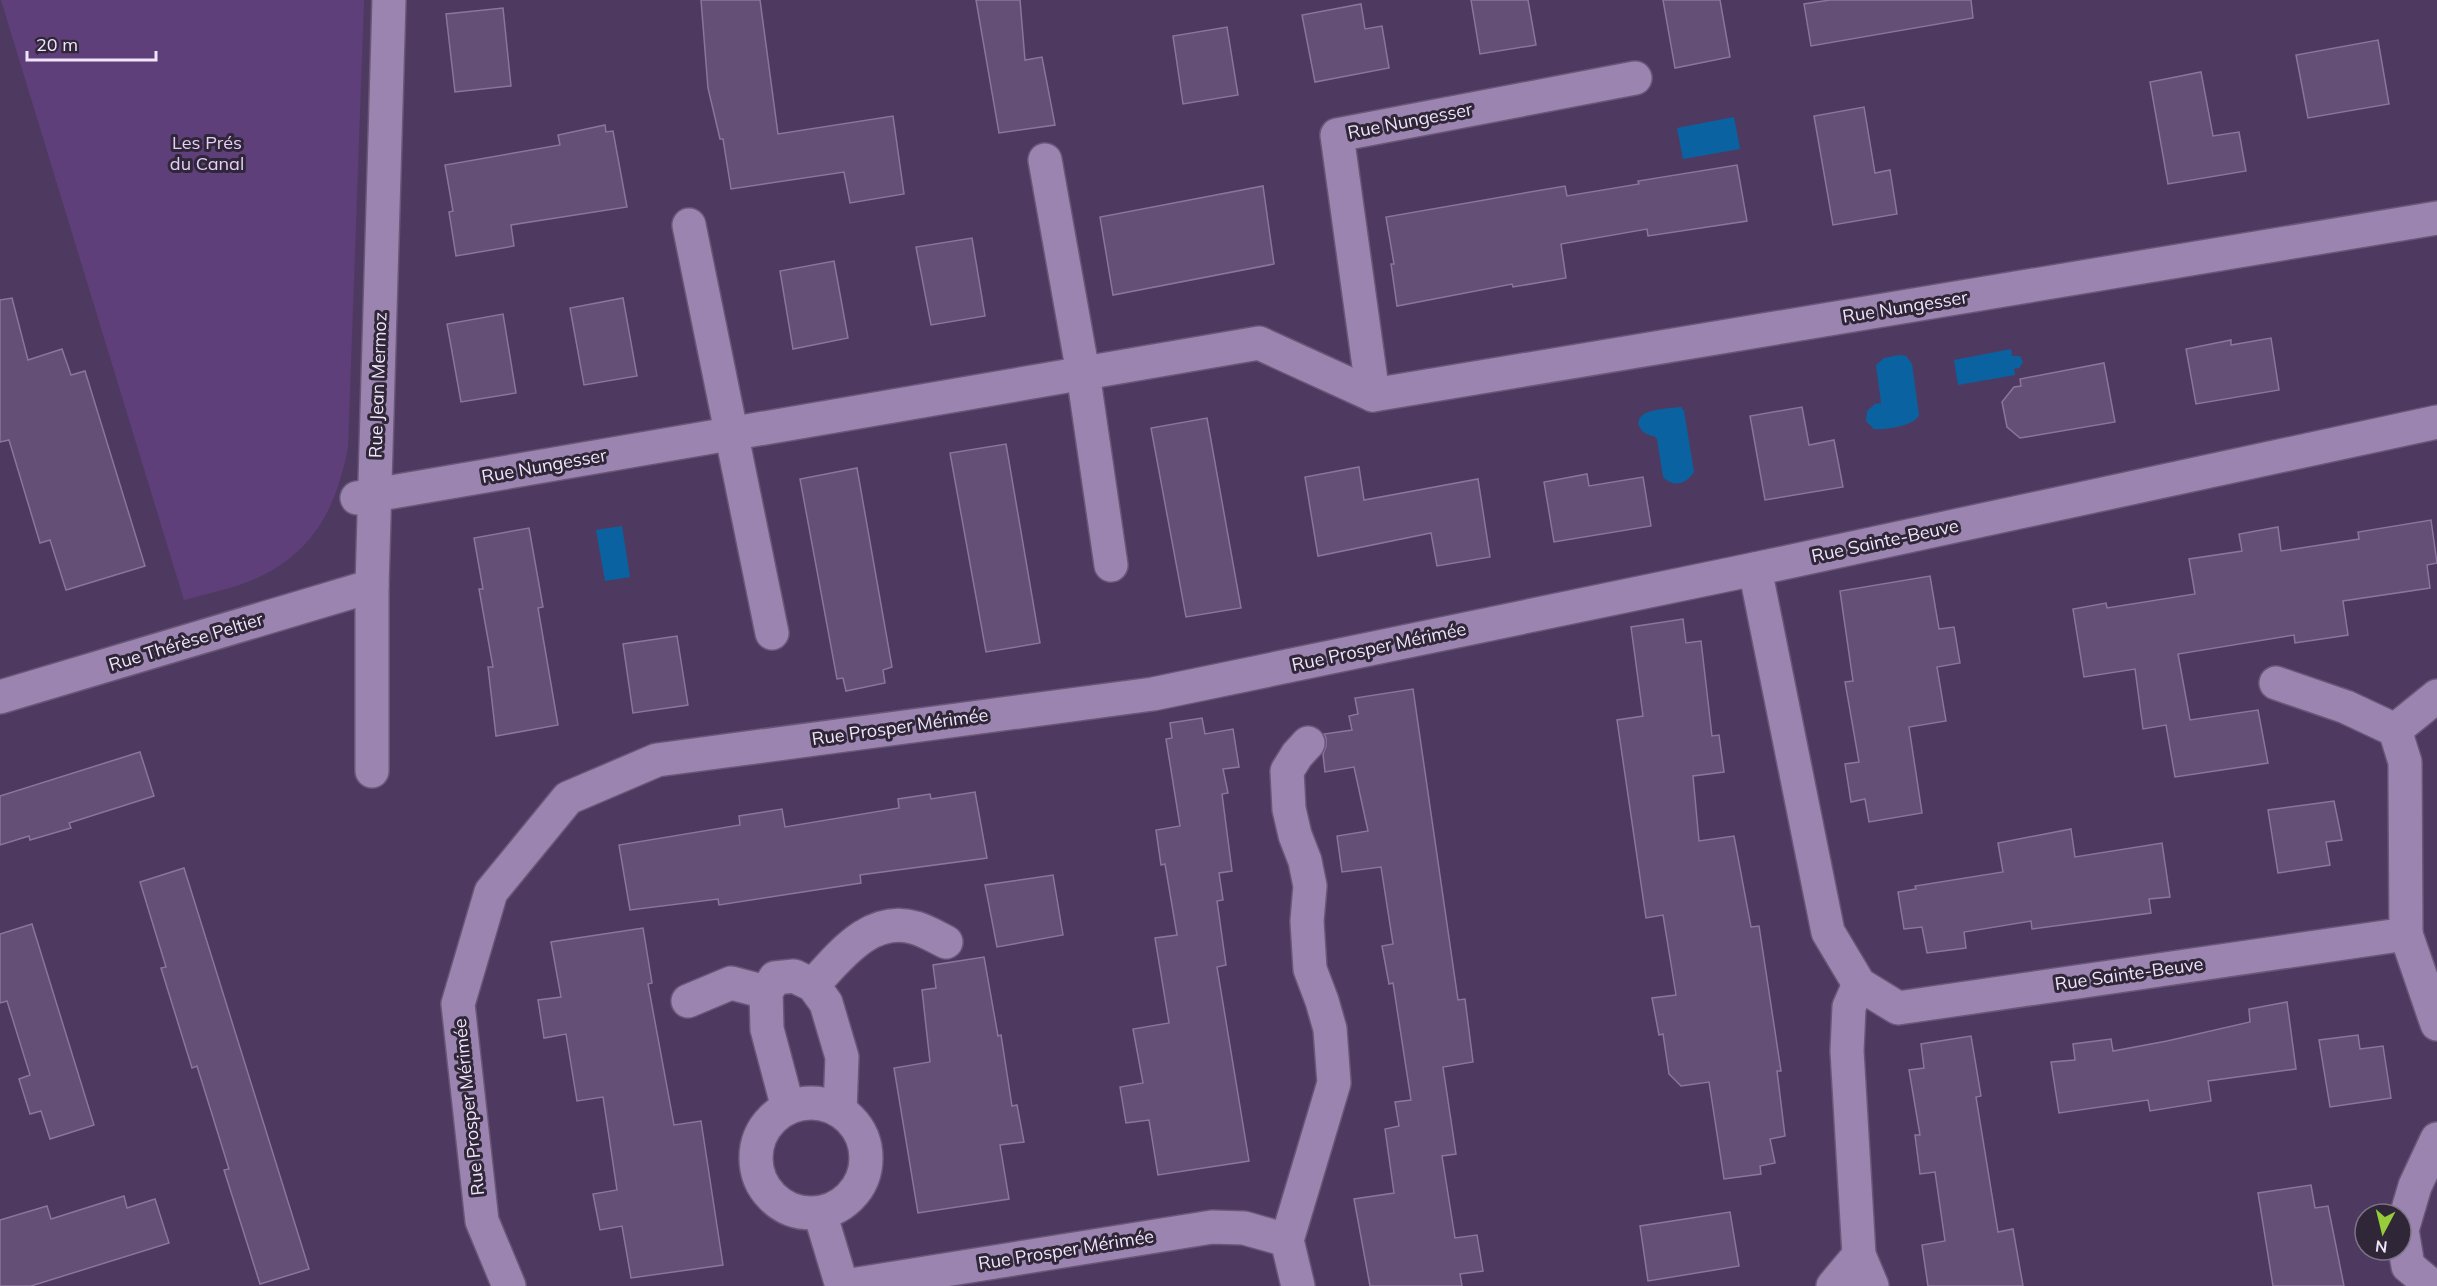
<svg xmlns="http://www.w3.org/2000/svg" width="2437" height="1286" font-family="Mulish,sans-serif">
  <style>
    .green { fill: #5f3f79 }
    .water { fill: #0b62a1 }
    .building { fill: #644f77; stroke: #8b759f; stroke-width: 1.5 }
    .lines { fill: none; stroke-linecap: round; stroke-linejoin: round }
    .street-casing { stroke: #695778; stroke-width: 36 }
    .street { stroke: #9b85b0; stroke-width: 33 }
    .labels { text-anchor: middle; stroke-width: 6; stroke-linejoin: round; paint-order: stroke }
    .street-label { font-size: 18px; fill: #f1e5fc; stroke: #2f2638 }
    .park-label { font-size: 18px; fill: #e5cffa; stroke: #2f2638 }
  </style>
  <rect width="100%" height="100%" fill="#4e3a60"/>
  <path class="green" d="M1,0h363l-16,447c-11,58 -33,104 -89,130 -23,11 -51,16 -75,23z"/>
  <g class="water">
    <path d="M1734,117l6,32 -57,10 -6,-31z"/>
    <path d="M2011,349l1,7h8l3,6 -4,6 -5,1 1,6 -57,10 -4,-25z"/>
    <path d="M1899,355l7,1 6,8 7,51c-5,11 -33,15 -45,14l-8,-8 1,-10 8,-7 6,-1 -5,-38 8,-7z"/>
    <path d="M1681,407l3,4 10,61c-8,12 -20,16 -31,5l-6,-38 -3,-3c-13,-1 -23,-16 -8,-23 9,-4 25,-5 35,-6z"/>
    <path d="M622,526l8,51 -25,4 -9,-51z"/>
  </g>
  <g class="building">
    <path d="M701,0h59l18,134 115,-18 11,78 -54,9 -6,-31 -113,17 -8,-50h-3l-12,-51z"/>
    <path d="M976,0h44l5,60 17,-3 13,68 -56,8z"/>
    <path d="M1471,0h57l8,45 -56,9z"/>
    <path d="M1663,0h57l10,57 -55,11z"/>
    <path d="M1830,0h141l2,18 -162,28 -7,-42z"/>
    <path d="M1361,4l4,25 17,-3 7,42 -74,14 -13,-67z"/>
    <path d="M503,8l8,78 -56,6 -9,-78z"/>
    <path d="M1227,27l11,68 -55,9 -10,-68z"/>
    <path d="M2378,40l11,64 -81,14 -12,-63z"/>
    <path d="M2201,72l12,64 26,-4 7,39 -78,13 -18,-102z"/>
    <path d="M1864,107l11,66 15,-3 7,44 -64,11 -19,-109z"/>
    <path d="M605,125l1,7 7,-1 14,76 -116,18 3,21 -58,10 -7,-44 4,-1 -8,-46 115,-20 -2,-10z"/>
    <path d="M1737,165l10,56 -99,15 -1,-7 -86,15 5,34 -53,9 -1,-3 -115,22 -6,-42h3l-8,-47 179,-31 2,10 72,-12 -1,-3z"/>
    <path d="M1263,186l11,78 -161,31 -13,-78z"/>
    <path d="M972,238l13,78 -54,9 -15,-78z"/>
    <path d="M834,261l14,77 -55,11 -13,-78z"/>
    <path d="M12,298l16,62 34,-11 9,26 14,-4 60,195 -79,24 -16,-50 -10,3 -31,-103 -9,2v-142z"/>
    <path d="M623,298l14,78 -53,9 -14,-77z"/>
    <path d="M503,314l13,79 -55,9 -14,-78z"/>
    <path d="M2271,338l8,52 -83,14 -10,-55 45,-9v5z"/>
    <path d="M2104,363l11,59 -95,16 -13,-11 -5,-25 12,-15 7,-1 -1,-7z"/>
    <path d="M1802,407l7,38 25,-5 9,47 -78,13 -15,-84z"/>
    <path d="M1207,418l34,190 -55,9 -35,-189z"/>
    <path d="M1006,444l34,199 -54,9 -36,-199z"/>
    <path d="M1359,467l5,33 114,-21 12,78 -53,9 -6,-33 -113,23 -13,-79z"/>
    <path d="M857,468l35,199 -9,3 2,13 -39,8 -3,-13 -6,1 -37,-200z"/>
    <path d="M1587,474l2,12 54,-9 8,49 -97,16 -10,-60z"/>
    <path d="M2431,520l6,43 -10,2 3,23 -87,13 5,34 -53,8 -1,-8 -116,19 12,66 68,-10 10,53 -93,14 -9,-52 -23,4 -8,-60 -51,8 -11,-68 33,-6 1,5 88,-14 -6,-35 53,-8 -3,-17 39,-7 3,24 78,-12 -1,-7z"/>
    <path d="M529,528l14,79 -5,1 20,117 -62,11 -8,-69h5l-14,-78h4l-9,-51z"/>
    <path d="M1930,576l9,53 15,-2 6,36 -23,4 9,54 -37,6 13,86 -53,9 -4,-23 -14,3 -6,-38 14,-2 -14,-80 8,-1 -13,-90z"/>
    <path d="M1683,619l3,24 15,-2 11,95 7,-1 5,37 -31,4 6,65 35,-5 17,91 8,-1 22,145h-4l8,65 -15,3 5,24 -15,3 1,8 -37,5 -15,-97 -28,4 -12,-12 -6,-40 -4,1 -7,-37 24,-3 -13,-80 -17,3 -29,-198 26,-4 -12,-89z"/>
    <path d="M677,636l11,69 -55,8 -10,-69z"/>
    <path d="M1413,689l45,311 7,-1 8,63 -30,5 13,87 -14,2 13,82 22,-3 6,36 -23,3 2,12h-92l-16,-87 40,-6 -9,-64 14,-3 -4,-24 16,-2 -18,-117 -4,1 -7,-38 11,-2 -12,-77 -39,5 -5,-36 31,-5 -14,-64 -29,5 -2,-18 3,-8v-8l-2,-4 28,-4 -3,-14 9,-2 -3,-16z"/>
    <path d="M1202,718l3,16 28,-5 6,38 -16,2 5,24 -6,1 10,77 -13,2 4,27 -6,1 9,64 -9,2 32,194 -91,14 -9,-55 -23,3 -6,-36 23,-4 -10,-54 36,-6 -14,-85 22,-3 -12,-71 -4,1 -5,-35 24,-4 -14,-87 6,-1 -2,-15z"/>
    <path d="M140,752l14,44 -85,27 2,5 -41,12 -1,-4 -29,9v-49z"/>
    <path d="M975,792l12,66 -127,17 1,8 -142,22 -1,-6 -88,11 -11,-65 121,-20 -1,-9 43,-7 3,18 114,-19 -1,-9 32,-5 1,5z"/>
    <path d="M2334,801l8,39 -16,2 4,23 -52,8 -10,-63z"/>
    <path d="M2071,829l4,28 87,-14 8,54 -21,2 2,14 -119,16 -1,-8 -67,11 2,16 -39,5 -5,-26 -18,2 -6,-37 18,-3 -1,-3 88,-14 -5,-29z"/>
    <path d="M184,868l125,401 -49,15 -36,-114 5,-1 -32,-103 -5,2 -31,-100 5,-1 -26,-85z"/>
    <path d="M1053,875l10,60 -66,12 -12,-62z"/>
    <path d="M32,924l62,201 -44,14 -9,-28 -11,3 -11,-35 11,-4 -23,-74 -7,2v-69z"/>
    <path d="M643,928l9,55 -4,1 26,141 27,-4 22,144 -92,13 -9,-52 -22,4 -7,-36 24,-4 -14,-93 -26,4 -11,-67 -22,4 -6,-38 23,-3 -10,-55z"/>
    <path d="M984,957l14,79 3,-1 11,71 5,-1 7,37 -24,3 9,54 -91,14 -24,-145 36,-6 -8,-72 14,-2 -3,-23z"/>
    <path d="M2287,1002l9,67 -88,12 3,20 -61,10 -2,-11 -89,13 -8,-51 24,-2 -2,-16 38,-5 2,12 54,-10 83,-19 -1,-13z"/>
    <path d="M2358,1035l2,14 23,-3 8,52 -61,9 -11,-67z"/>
    <path d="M1971,1036l10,60 -5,1 22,135 15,-3 10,57h-95l-6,-41 23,-4 -10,-69 -15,2 -5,-39h5l-11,-65 15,-2 -3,-24z"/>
    <path d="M2311,1185l4,23 13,-2 16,80h-71l-15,-93z"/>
    <path d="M124,1196l3,12 28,-9 14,44 -138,43h-31v-66l47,-14 4,13z"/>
    <path d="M1730,1212l9,54 -91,15 -8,-55z"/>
  </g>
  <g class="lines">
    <defs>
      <g id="street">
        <path d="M1045,160l38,213 28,192"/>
        <path d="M689,225l83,408"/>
        <path d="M1373,395l-36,-260 298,-57"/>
        <path d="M357,498l902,-155 114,52 1064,-177"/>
        <path d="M2276,683l70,24 49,23 10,32 1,172 -508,74 -39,-24 -31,-52 -73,-363 682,-147"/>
        <path d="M0,697l372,-111"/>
        <path d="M2395,730l42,-34"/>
        <path d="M372,771v-185l17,-586"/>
        <path d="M2406,934l31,90"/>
        <path d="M1859,984l-10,23 -2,44 12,204 13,31"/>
        <path d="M813,985c27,-29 58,-71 103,-57 10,3 20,9 30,14"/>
        <path d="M688,1001l43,-18 35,9"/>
        <circle cx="811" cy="1158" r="55"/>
        <path d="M788,1108l-21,-79 -1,-37 9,-14 19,-2 19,9 13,18 16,54 -2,54"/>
        <path d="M820,1213l22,73"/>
        <path d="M509,1286l-27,-65 -24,-217 33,-112 77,-94 89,-38 496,-66 602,-125"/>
        <path d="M845,1286l367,-59 32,1 43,12"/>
        <path d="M1298,1286l-11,-46 47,-157 -4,-54 -8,-28 -12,-32 -3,-48 3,-35 -5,-25 -10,-26 -6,-26 -2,-38 10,-16 11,-12"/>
        <path d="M1833,1286l26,-31"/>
        <path d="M2432,1286l-24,-20 -6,-36 13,-44 22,-47"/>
      </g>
    </defs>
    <use href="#street" class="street-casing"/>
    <use href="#street" class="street"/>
  </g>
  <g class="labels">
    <g class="street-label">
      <text transform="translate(1410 121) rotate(-11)" y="6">Rue Nungesser</text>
      <text transform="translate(1905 307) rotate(-9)" y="6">Rue Nungesser</text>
      <text transform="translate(378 385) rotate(-88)" y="6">Rue Jean Mermoz</text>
      <text transform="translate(544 466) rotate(-10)" y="6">Rue Nungesser</text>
      <text transform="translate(1885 541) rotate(-12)" y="6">Rue Sainte-Beuve</text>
      <text transform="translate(186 642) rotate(-17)" y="6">Rue Thérèse Peltier</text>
      <text transform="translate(1379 647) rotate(-12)" y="6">Rue Prosper Mérimée</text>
      <text transform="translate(900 727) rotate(-8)" y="6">Rue Prosper Mérimée</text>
      <text transform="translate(2129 974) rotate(-8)" y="6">Rue Sainte-Beuve</text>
      <text transform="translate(469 1107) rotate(-96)" y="6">Rue Prosper Mérimée</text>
      <text transform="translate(1066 1250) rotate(-9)" y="6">Rue Prosper Mérimée</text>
    </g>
    <g class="park-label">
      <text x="207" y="149">Les Prés<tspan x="207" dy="21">du Canal</tspan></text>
    </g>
  </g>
  <g transform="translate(2383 1232) rotate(187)"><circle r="28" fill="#2f2638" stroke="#7d7286" stroke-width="1.5"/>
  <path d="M0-4.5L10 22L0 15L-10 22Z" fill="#96cc3a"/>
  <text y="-9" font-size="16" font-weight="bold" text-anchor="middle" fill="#f1e5fc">N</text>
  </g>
  <path d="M27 51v9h129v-9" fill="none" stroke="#f1e5fc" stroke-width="3"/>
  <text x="36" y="51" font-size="18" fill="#f1e5fc" stroke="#2f2638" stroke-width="4.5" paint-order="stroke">20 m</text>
</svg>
